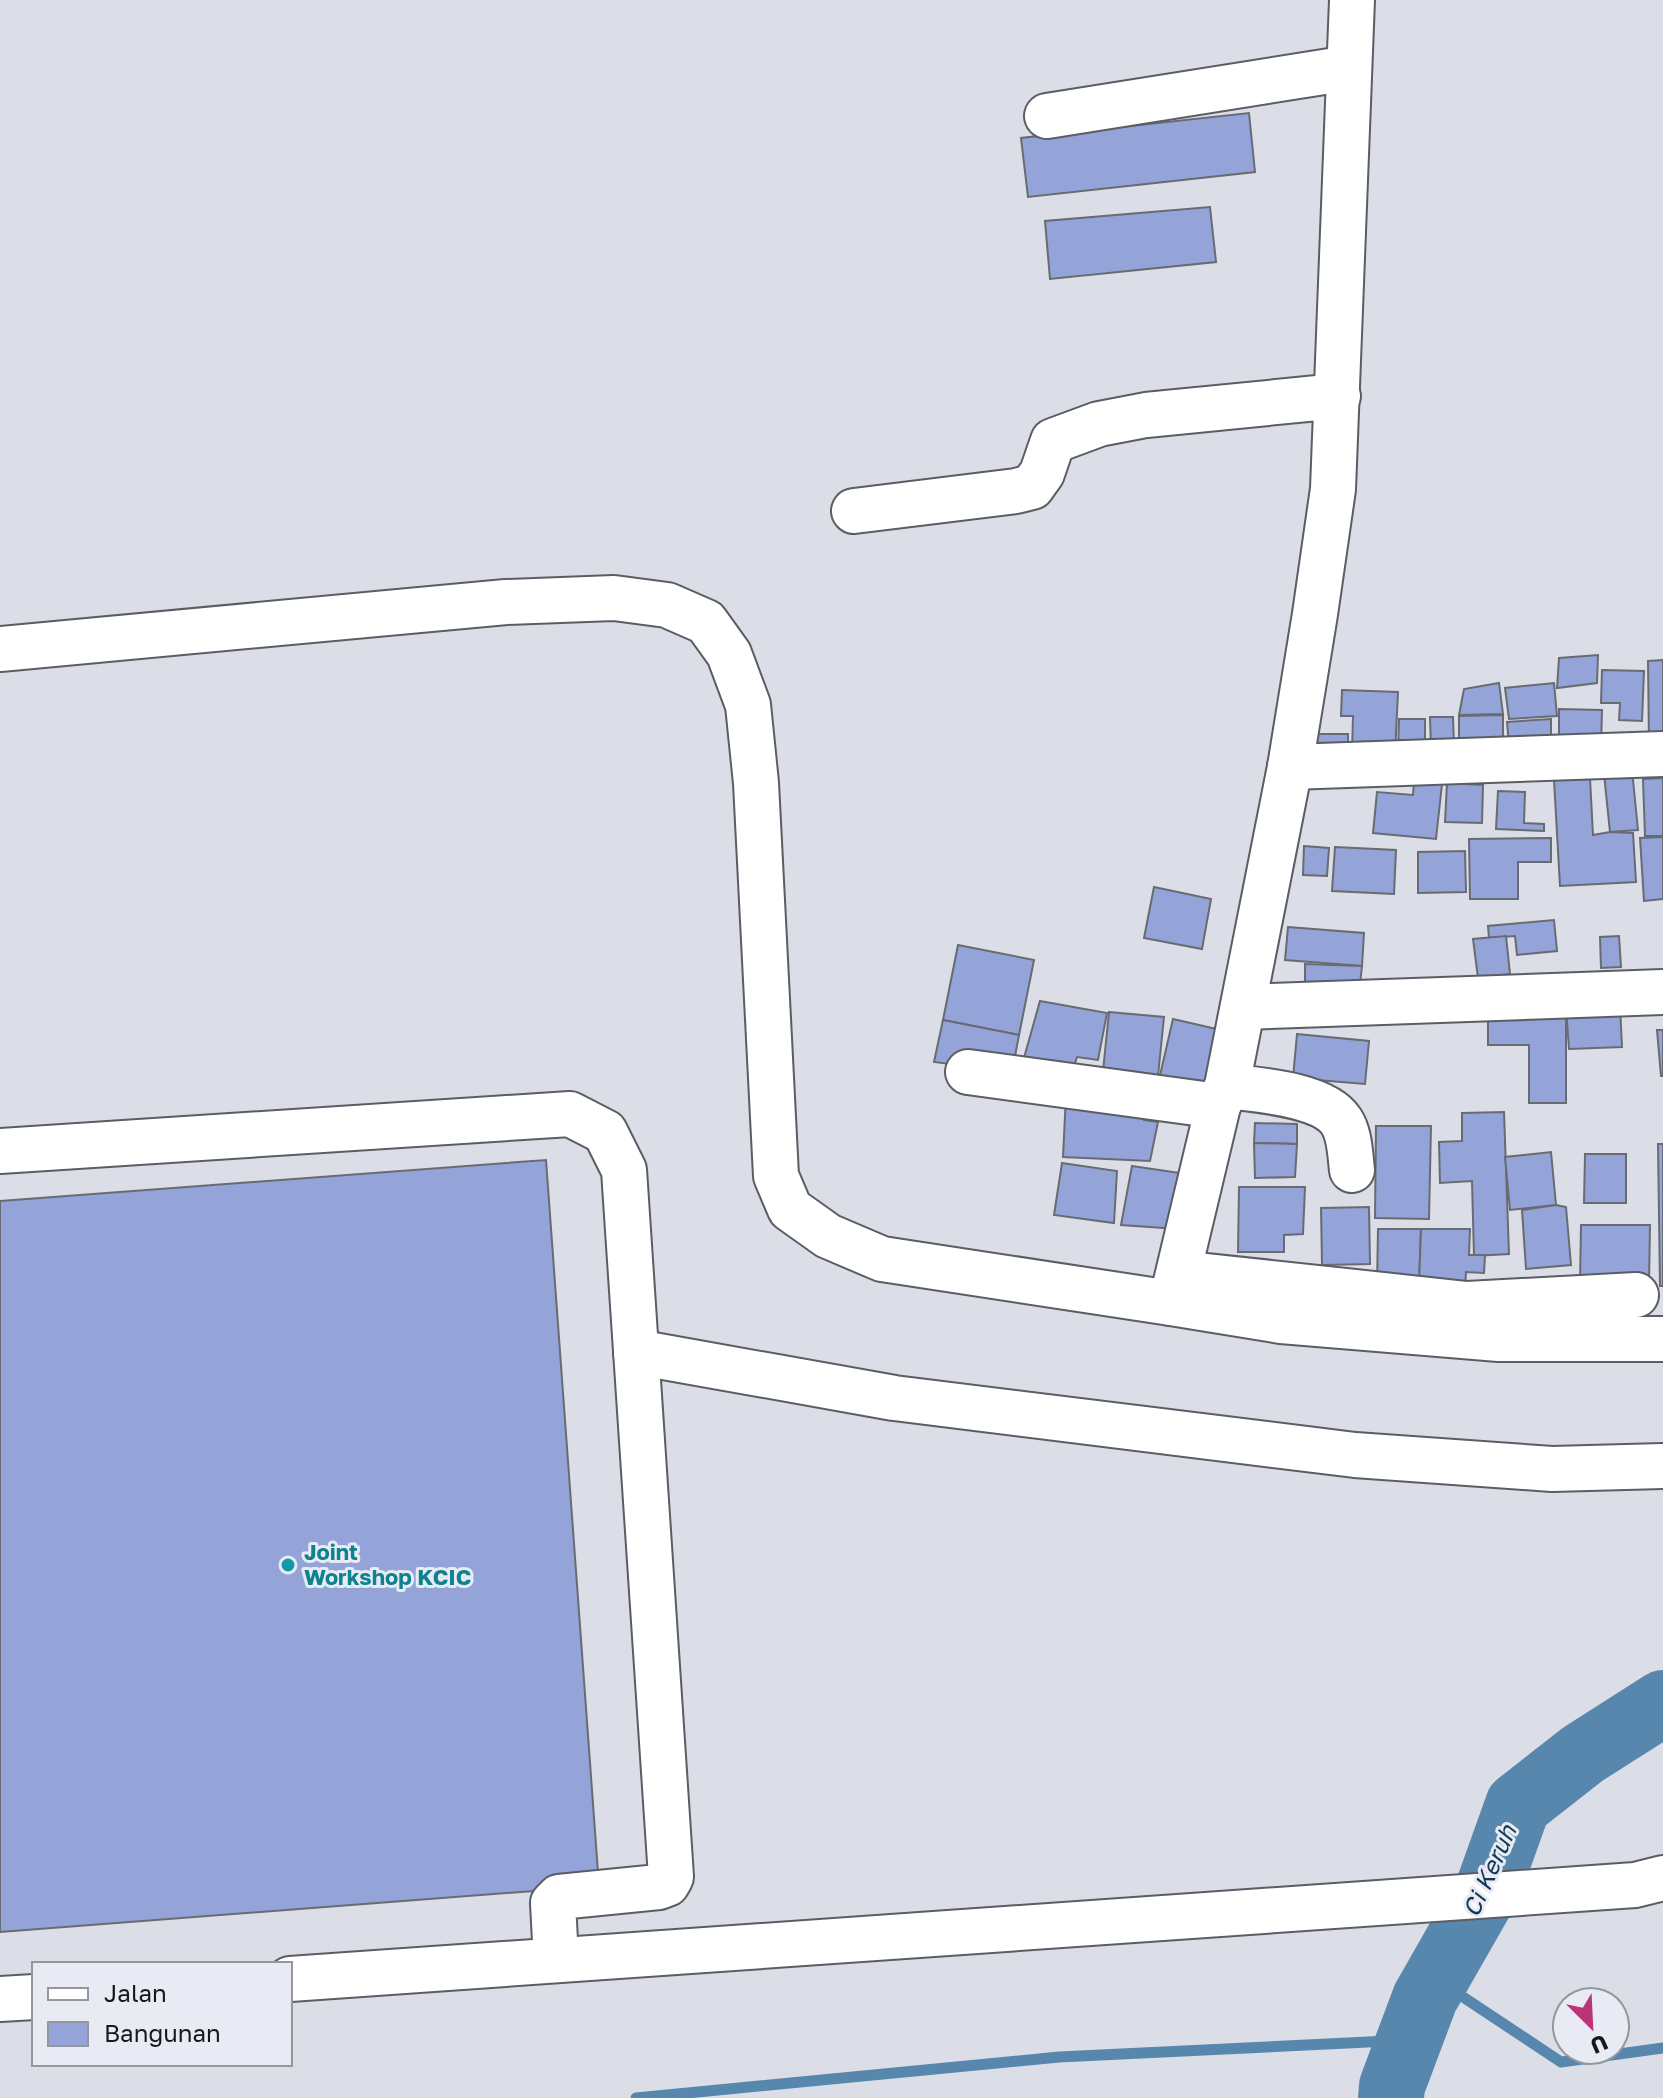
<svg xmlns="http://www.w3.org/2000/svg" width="1663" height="2098" font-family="'Golos Text',sans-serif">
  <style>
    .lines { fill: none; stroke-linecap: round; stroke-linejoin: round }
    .stream { stroke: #5887ad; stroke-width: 11 }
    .river { stroke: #5887ad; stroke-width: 66 }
    .building { fill: #94a4d8; stroke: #686b72; stroke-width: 2 }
    .minor-casing { stroke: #5a5d64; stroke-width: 48 }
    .minor { stroke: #fff; stroke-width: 44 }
    .culture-dot { fill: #0f9aa8; stroke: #e8ebf4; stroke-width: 3 }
    .labels { text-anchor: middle; stroke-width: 6; stroke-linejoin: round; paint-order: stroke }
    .culture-label { font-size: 22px; font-weight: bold; fill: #0d838f; stroke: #e8ebf4; text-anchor: start }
    .water-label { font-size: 24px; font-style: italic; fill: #123853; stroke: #e8ebf4 }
  </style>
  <rect width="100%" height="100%" fill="#dbdee7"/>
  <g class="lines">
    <g class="stream">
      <path d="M1436,1979l125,83 102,-14"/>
      <path d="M636,2098l423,-41 350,-17"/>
    </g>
    <path class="river" d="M1391,2098l1,-12 33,-88 64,-112 29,-81 65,-51 80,-51"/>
  </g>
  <g class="building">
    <path d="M1249,113l6,59 -227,25 -7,-59z"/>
    <path d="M1210,207l6,55 -166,17 -5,-58z"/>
    <path d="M1598,655l-1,28 -40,5 2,-30z"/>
    <path d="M1663,660v83h-14l-1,-82z"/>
    <path d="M1602,670l42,1 -2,50 -23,-1 1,-17h-19z"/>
    <path d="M1499,683l4,31 -44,1 5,-26z"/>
    <path d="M1554,683l3,33 -48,3 -4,-31z"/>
    <path d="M1342,690l56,2 -3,62 -43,-1 1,-37h-12z"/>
    <path d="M1559,709l43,1 -1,36 -42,-1z"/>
    <path d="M1503,715v30l-44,1v-30z"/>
    <path d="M1430,717h23l1,29 -23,1z"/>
    <path d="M1399,719h26v30h-27z"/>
    <path d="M1551,719v23l-42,3 -2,-23z"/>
    <rect x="1317" y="734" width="31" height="21"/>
    <path d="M1632,770l6,60 -28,2 -6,-58z"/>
    <path d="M1590,778l3,57 17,-3 23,1 3,49 -76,4 -6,-106z"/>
    <path d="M1663,778v58h-18l-2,-57z"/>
    <path d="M1414,781l28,3 -6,55 -63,-6 4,-41 36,3z"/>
    <path d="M1447,783l36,2 -1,38 -37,-1z"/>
    <path d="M1498,791l27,1 -1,31 20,1v7l-48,-2z"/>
    <path d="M1663,837v62l-19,2 -4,-63z"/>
    <path d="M1551,838v24h-33v37h-48l-1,-60z"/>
    <path d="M1304,846l25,2 -2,28 -24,-1z"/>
    <path d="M1335,847l61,3 -2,44 -62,-3z"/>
    <path d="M1465,851l1,41 -48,1v-41z"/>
    <path d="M1154,887l57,12 -9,50 -58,-11z"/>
    <path d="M1554,920l3,31 -40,4 -2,-19 -26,2 -1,-12z"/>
    <path d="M1288,927l76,6 -2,33 -77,-6z"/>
    <path d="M1506,936l4,38 -32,4 -5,-39z"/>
    <path d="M1619,936l2,31 -20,1 -1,-31z"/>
    <path d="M958,945l76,15 -15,75 -76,-15z"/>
    <path d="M1305,964l57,2 -2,18 -55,-1z"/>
    <path d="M1040,1001l67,12 -9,47 -21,-3 -6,19 -49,-11z"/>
    <path d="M1620,1006l2,41 -53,2 -3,-41z"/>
    <path d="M1566,1008v95h-37v-58h-41v-36z"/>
    <path d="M1109,1012l55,5 -7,69 -55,-5z"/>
    <path d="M1173,1019l61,14 -15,64 -61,-13z"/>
    <path d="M943,1020l76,15 -7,37 -78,-10z"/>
    <path d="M1657,1030h6v46h-2z"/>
    <path d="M1297,1034l72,7 -4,43 -72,-6z"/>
    <path d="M1066,1095l81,9 -3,16 14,2 -8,39 -87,-4z"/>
    <path d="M1504,1112l5,142 -35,2 -2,-75 -32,2 -1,-41 23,-1v-28z"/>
    <path d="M1255,1123l42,1v20l-43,-1z"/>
    <path d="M1376,1126h55l-2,93 -54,-1z"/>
    <path d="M1254,1143l43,1 -2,33 -40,1z"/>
    <path d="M1658,1144h5v142h-3z"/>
    <path d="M1551,1152l5,53 -46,5 -5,-53z"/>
    <path d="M1585,1154h41v49h-42z"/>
    <path d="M546,1160l53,726 -599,46v-731z"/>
    <path d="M1062,1163l55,8 -3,52 -60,-8z"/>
    <path d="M1132,1166l55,8 -9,55 -57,-4z"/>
    <path d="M1239,1187h66l-2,47 -19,1v17h-46z"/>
    <path d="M1556,1205l10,2 5,58 -45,4 -4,-59z"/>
    <path d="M1369,1207l1,57 -48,1 -1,-57z"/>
    <path d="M1581,1225h69l-1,59 -69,-1z"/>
    <path d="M1378,1229h43l-2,56h-42z"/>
    <path d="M1421,1229h49l-1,26h16l-1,18 -18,-1 -1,16 -46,-3z"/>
  </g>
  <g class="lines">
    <defs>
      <g id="minor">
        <path d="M1047,116l302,-48"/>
        <path d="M854,511l162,-20 16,-4 10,-14 11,-32 46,-17 47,-9 192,-19"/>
        <path d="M0,649l506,-47 108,-4 53,7 39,17 23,32 19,51 8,78 20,393 14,33 38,27 54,23 289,44 47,-197 9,-20 63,-319 25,-153 18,-125 19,-489"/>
        <path d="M1290,767l373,-13"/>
        <path d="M1243,1007l420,-15"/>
        <path d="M968,1072l250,34"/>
        <path d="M1227,1086c31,4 96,8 114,35 9,13 9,33 11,49"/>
        <path d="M0,1151l570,-37 35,18 19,38 47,707 -4,7 -8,3 -100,10 -6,6 3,57"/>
        <path d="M1179,1273l288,31 169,-9"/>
        <path d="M1171,1303l110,18 218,18h164"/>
        <path d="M636,1352l258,46 461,57 197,14 111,-3"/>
        <path d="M290,1979l1345,-94 28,-7"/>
        <path d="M0,1999l34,-2"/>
      </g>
    </defs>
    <use href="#minor" class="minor-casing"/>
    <use href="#minor" class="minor"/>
  </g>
  <circle class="culture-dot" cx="288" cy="1565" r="8"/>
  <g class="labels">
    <g class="culture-label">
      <text x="304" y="1560">Joint<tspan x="304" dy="25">Workshop KCIC</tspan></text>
    </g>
    <g class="water-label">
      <text transform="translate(1490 1871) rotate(-66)" y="8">Ci Keruh</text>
    </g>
  </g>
  <rect x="32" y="1962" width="260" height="104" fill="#e8ebf4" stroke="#94979d" stroke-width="2"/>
  <rect x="48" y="1988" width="40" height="12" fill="#ffffff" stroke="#94979d" stroke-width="2"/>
  <text x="104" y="2002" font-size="24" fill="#17181b">Jalan</text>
  <rect x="48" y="2022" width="40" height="24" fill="#94a4d8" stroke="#94979d" stroke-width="2"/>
  <text x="104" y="2042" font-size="24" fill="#17181b">Bangunan</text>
  <g transform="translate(1591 2026) rotate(156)"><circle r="38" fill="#e8ebf4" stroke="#94979d" stroke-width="2"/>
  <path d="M0-6L14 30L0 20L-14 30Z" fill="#ba3476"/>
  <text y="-12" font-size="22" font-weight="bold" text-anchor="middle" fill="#17181b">U</text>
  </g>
</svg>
